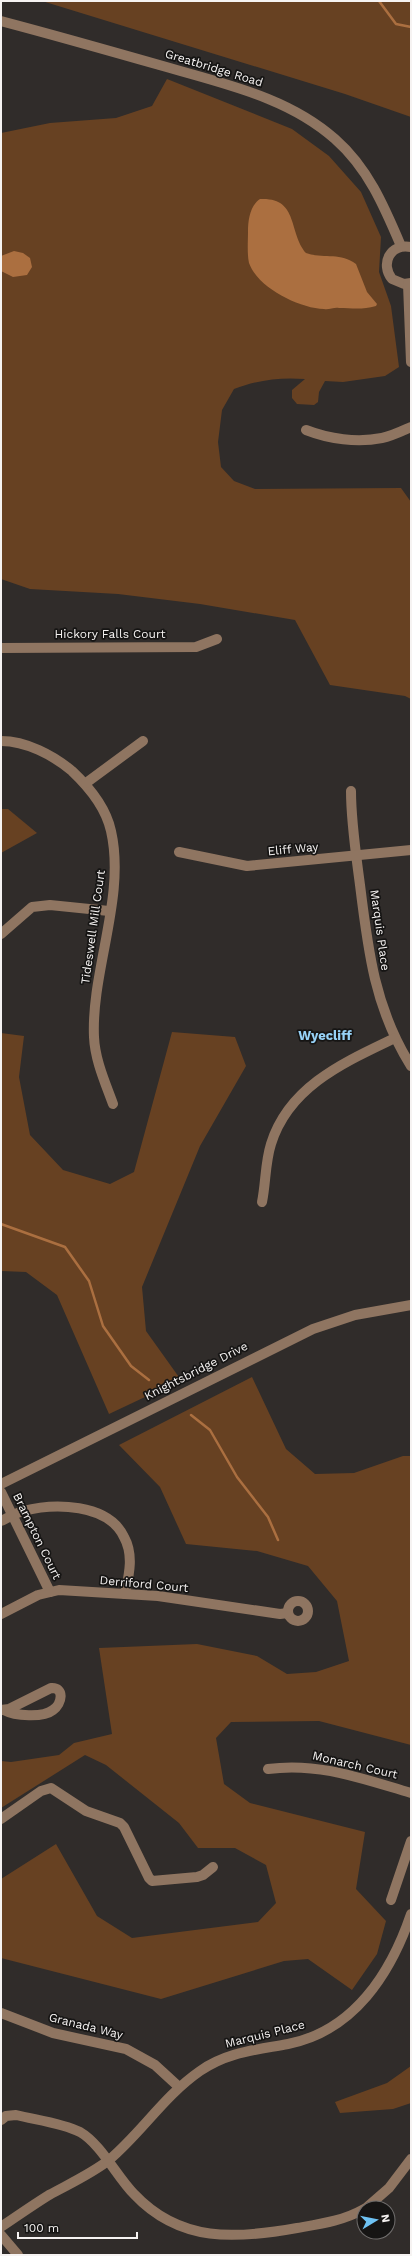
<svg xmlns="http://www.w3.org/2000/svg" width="412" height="2256" font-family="'Work Sans',sans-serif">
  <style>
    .green { fill: #674122 }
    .water { fill: #ab6f40 }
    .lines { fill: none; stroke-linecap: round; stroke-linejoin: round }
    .stream { stroke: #ab6f40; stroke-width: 2.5 }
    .minor { stroke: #8f7561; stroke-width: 10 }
    .labels { text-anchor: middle; stroke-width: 3.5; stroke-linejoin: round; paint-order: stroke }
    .street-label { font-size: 12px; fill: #f6f3f2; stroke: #161514 }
    .neighbourhood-label { font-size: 13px; font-weight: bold; fill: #97d2f7; stroke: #161514 }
  </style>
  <rect width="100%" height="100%" fill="#302c2a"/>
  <g class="green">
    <path d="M42,1h369v116l-66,-23z"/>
    <path d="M167,79l125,50 37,27 32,36 20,45 -2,35 12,34 8,61 -14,9 -42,6 -18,-1 -6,11 -1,10 -4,3 -17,-1 -5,-6v-8l13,-11c-25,-2 -47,1 -71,10l-12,21 -4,32 3,25 13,14 21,8 146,-1 10,14v197l-6,-3 -75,-11 -35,-65 -95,-16 -82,-10 -88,-5 -29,-10v-446l49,-10 66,-5 36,-12z"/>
    <path d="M1,809h7l29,24 -36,20z"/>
    <path d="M172,1032l63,5 11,29 -46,80 -58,141 4,44 35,49 -72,34 -52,-119 -31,-23 -25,-1v-238l23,3 -5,41 11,58 33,35 47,14 24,-12z"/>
    <path d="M252,1377l34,72 29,25 39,-1 49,-17h8v289l-92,-24 -88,1 -15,16 8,46 26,19 115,29 -9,57 30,32 -9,33 -25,36 -44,-31 -24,2 -123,38 -160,-41v-79l55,-35 41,72 35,22 126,-16 18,-19 -10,-38 -31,-17h-37l-19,-25 -73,-58 -21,-10 -84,53v-47l10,1 48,-7 15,-12 38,-9 -13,-86 98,-4 60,12 30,18 29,-2 33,-11 -12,-60 -29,-35 -51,-15 -71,-7 -26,-57 -41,-42z"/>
    <path d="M411,2066v37l-18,6 -53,4 -5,-11 52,-19z"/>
  </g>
  <g class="water">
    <path d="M260,199c39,-2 28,33 46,54 17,6 34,-1 50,11l11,28 10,12 -1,2c-14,4 -24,2 -37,2 -5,-1 -10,2 -15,1 -25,-1 -66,-21 -75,-46 -2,-9 -1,-22 -1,-31 0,-12 2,-26 12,-33z"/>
    <path d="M14,251l9,2 7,5 2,9 -5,8 -14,2 -12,-6v-15z"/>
  </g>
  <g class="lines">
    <g class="stream">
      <path d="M379,1l17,23 15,3"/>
      <path d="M1,1224l64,23 24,34 14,45 28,40 18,14"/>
      <path d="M191,1415l19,15 27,47 31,40 10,23"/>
    </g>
    <g class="minor">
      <path d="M1,21c57,15 113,31 169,47 58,17 119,30 165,71 33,29 49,67 66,107"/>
      <path d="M411,247c-21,-4 -31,17 -19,32l12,5 7,-1"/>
      <path d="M408,284l3,78"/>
      <path d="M306,430c23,9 51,13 76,8 10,-2 20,-7 29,-11"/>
      <path d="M1,648l195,-1 21,-8"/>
      <path d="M1,741c25,0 52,14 71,30 17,16 34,37 39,60 15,66 -20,140 -17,206 1,23 11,45 19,67"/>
      <path d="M86,783l57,-42"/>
      <path d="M351,791c0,31 5,63 9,94 8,66 15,124 51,181"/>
      <path d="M179,852l68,14 164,-16"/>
      <path d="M1,934l31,-27 18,-2 59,6"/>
      <path d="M262,1202c4,-20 3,-39 9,-58 18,-58 74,-82 124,-106"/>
      <path d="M1,1484l312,-155 42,-14 56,-10"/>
      <path d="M1,1492l49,100"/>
      <path d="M1,1521c7,-3 15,-8 22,-10 31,-8 85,-8 101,26 10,18 5,38 1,57"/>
      <circle cx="298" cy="1611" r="10"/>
      <path d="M1,1614l37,-19 21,-5 99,6 122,18 8,-1"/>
      <path d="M1,1710l8,-1 42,-21c14,-1 11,16 2,22 -10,8 -38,6 -49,0"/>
      <path d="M268,1769c51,-7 95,10 143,24"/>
      <path d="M1,1819l40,-28 10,-3 35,23 34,12 4,4 25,51 3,3 45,-4 6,-2 10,-8"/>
      <path d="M391,1900l20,-59"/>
      <path d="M1,2013l52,20 73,16 29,16 24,22"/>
      <path d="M1,2120l5,-4 10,-1c20,5 46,8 64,17 21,12 37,45 54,62 46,49 102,45 163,34 23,-4 46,-7 67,-19"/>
      <path d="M366,2208l23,-20 22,-29"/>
      <path d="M1,2227c16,-11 32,-22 48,-32 20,-11 42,-21 60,-35 33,-28 55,-64 91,-89 27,-19 56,-21 88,-27 66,-13 103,-71 123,-130"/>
      <path d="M1,2235l17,20"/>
    </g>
  </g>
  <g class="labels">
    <g class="street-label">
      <text transform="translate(214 68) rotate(17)" y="4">Greatbridge Road</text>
      <text x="110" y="638">Hickory Falls Court</text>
      <text transform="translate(293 849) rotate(-5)" y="4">Eliff Way</text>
      <text transform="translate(93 927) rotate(-82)" y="4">Tideswell Mill Court</text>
      <text transform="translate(380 930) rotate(82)" y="4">Marquis Place</text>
      <text transform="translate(196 1371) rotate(-27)" y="4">Knightsbridge Drive</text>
      <text transform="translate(37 1536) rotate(64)" y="4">Brampton Court</text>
      <text transform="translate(144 1584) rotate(5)" y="4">Derriford Court</text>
      <text transform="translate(355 1765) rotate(13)" y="4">Monarch Court</text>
      <text transform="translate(86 2026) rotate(14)" y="4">Granada Way</text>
      <text transform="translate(265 2034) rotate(-14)" y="4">Marquis Place</text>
    </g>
    <g class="neighbourhood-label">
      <text x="325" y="1040">Wyecliff</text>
    </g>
  </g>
  <rect width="412" height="2256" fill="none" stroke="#f6f3f2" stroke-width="4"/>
  <g transform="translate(376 2220) rotate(80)"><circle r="19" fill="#161514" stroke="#706e6d"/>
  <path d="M0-3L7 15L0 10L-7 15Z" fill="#6ec2f3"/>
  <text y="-6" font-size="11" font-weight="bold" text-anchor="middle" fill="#f6f3f2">N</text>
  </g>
  <path d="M18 2232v6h119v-6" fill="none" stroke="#f6f3f2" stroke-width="2"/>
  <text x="24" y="2232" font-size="12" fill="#f6f3f2" stroke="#161514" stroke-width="3" paint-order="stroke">100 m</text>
</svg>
